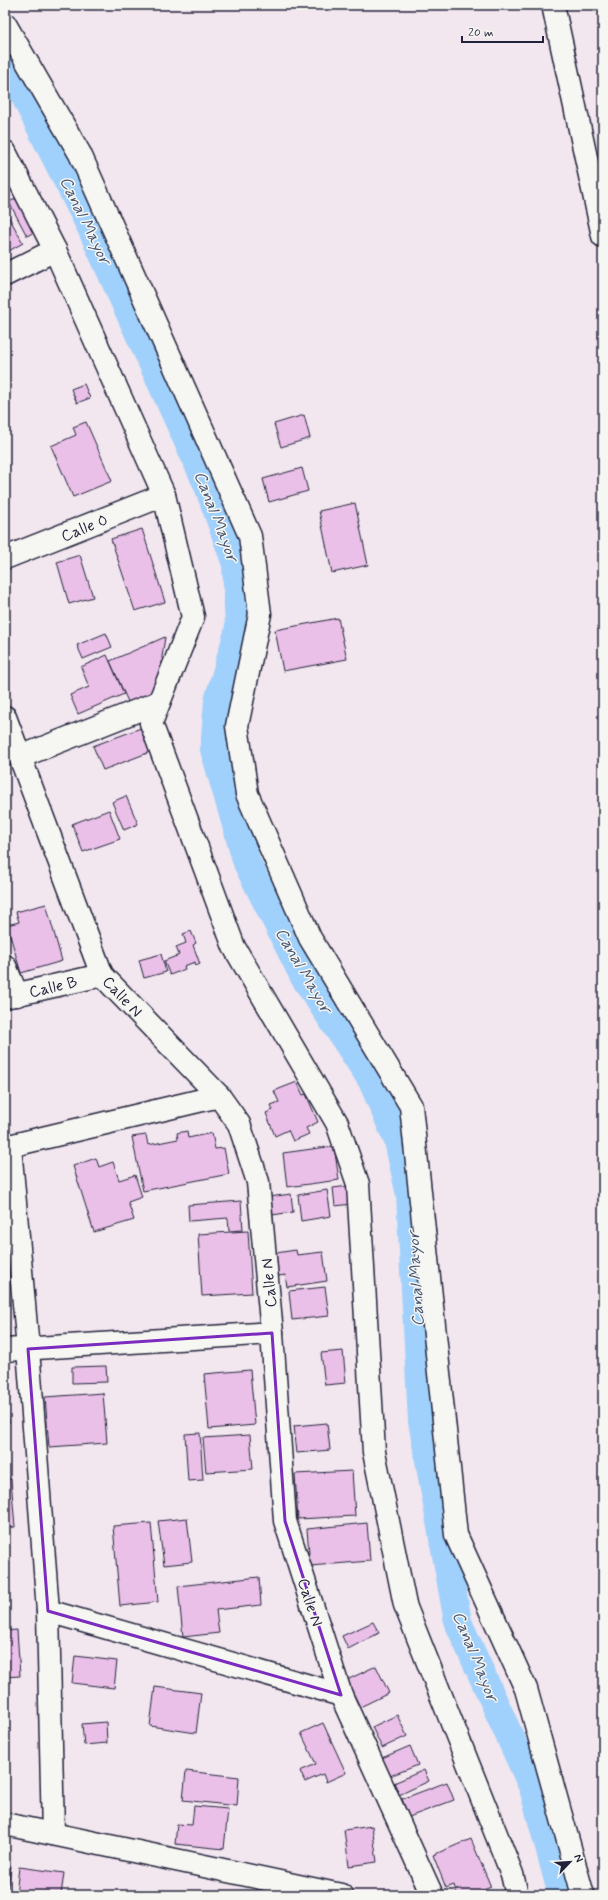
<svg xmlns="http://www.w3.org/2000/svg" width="608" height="1900" font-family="Mynerve,sans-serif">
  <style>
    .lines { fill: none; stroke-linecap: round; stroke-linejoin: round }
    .canal { stroke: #a0d1fc; stroke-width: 28 }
    .building { fill: #eac0e8; stroke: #22223b }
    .street-casing { stroke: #22223b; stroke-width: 25 }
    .street { stroke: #f6f6f2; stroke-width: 22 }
    .marked { fill: none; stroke: #7b2cbf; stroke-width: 3; stroke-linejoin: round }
    .labels { text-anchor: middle; stroke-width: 3; stroke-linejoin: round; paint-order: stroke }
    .street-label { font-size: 16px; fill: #22223b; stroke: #f6f6f2 }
    .water-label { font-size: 17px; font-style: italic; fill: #485775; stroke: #f6f6f2 }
  </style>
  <rect width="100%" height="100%" fill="#f2e6ef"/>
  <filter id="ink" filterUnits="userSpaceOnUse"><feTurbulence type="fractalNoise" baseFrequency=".025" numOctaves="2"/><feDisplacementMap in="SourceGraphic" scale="8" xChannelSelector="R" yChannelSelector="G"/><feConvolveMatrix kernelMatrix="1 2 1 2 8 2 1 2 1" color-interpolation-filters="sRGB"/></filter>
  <g filter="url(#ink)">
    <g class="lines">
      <path class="canal" d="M5,70l17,21 68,135 118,260 28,78 3,65 -21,72 -4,48 33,114 57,114 67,102 27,62 12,54 12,226 36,201 75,166 29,107"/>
    </g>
    <g class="building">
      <path d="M19,197l19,33 -11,6 -18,-34z"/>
      <path d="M5,210l18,33 -18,10z"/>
      <path d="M84,384l6,14 -13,5 -6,-14z"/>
      <path d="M304,415l6,23 -29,9 -7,-23z"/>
      <path d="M86,422l26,59 -39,16 -22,-51 25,-11 -3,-8z"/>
      <path d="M302,468l6,23 -39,11 -6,-23z"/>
      <path d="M355,503l13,62 -36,8 -13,-62z"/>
      <path d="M142,529l23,73 -30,9 -24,-72z"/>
      <path d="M80,555l13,42 -24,7 -12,-42z"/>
      <path d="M338,618l9,41 -64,12 -8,-41z"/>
      <path d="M106,633l6,14 -29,12 -6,-14z"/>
      <path d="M165,637l-8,54 -28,13 -19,-43z"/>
      <path d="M107,655l17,39 -46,20 -8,-19 19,-8 -8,-20z"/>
      <path d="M141,728l9,24 -47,18 -10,-24z"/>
      <path d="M126,796l12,28 -14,6 -12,-28z"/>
      <path d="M109,810l11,29 -37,13 -11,-28z"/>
      <path d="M46,904l16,57 -41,12 -14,-48 12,-3 -3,-10z"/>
      <path d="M191,931l5,12 -3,2 7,19 -4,2 -1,-4 -11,4 1,3 -15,6 -6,-14 15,-6 -3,-8 10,-4 -3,-9z"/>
      <path d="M161,954l5,18 -22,6 -5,-18z"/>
      <path d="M297,1082l6,13 3,-1 12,28 -12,6 3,6 -16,7 -5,-11 -13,6 -9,-23 7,-3 -2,-5 8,-3 -5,-11z"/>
      <path d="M187,1131l1,7 24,-5 3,16 9,-1 5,26 -86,17 -11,-54 14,-2 2,10 30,-6 -1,-6z"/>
      <path d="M334,1146l5,34 -52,7 -4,-34z"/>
      <path d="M96,1158l3,9 14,-5 6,18 16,-5 7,22 -14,5 6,18 -40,12 -21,-66z"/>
      <path d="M349,1186l2,18 -16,2 -2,-18z"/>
      <path d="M327,1190l4,26 -30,5 -3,-26z"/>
      <path d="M291,1194l2,18 -21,3 -3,-18z"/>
      <path d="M241,1201l2,29 -14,1 -1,-13 -39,3 -1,-16z"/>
      <path d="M248,1231l4,62 -50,3 -4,-62z"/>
      <path d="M296,1250l1,5 26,-3 4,29 -40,6 -2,-12 -12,2 -4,-23z"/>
      <path d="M325,1287l4,29 -37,4 -3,-29z"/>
      <path d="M343,1351l3,32 -21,2 -4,-32z"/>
      <path d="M106,1366l1,16 -35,1v-16z"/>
      <path d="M250,1370l5,55 -46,4 -5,-55z"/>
      <path d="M5,1388l4,35h-4z"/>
      <path d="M103,1393l4,50 -58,4 -4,-50z"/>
      <path d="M327,1423l3,27 -33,3 -3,-27z"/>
      <path d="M200,1433l3,47 -15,1 -3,-47z"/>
      <path d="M250,1435l3,34 -47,3 -3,-34z"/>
      <path d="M352,1471l3,45 -57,3 -3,-45z"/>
      <path d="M5,1479h6l4,48 -10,1z"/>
      <path d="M187,1518l5,44 -28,3 -6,-44z"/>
      <path d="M151,1523l7,79 -38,4 -7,-80z"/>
      <path d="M367,1523l3,38 -60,5 -3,-37z"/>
      <path d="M259,1577l2,28 -45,5 3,23 -36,4 -5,-51z"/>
      <path d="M373,1622l6,11 -31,16 -6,-13z"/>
      <path d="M17,1630l3,46 -15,1v-46z"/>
      <path d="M75,1656l42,5 -3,27 -42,-5z"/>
      <path d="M376,1666l13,27 -29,14 -13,-27z"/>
      <path d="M155,1687l46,6 -5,40 -46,-7z"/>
      <path d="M397,1715l10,21 -25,12 -10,-21z"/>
      <path d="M106,1722l1,21 -23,2 -2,-21z"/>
      <path d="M323,1723l23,50 -20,9 -3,-8 -18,8 -5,-11 16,-7 -15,-31z"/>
      <path d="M410,1746l8,19 -28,11 -8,-18z"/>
      <path d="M424,1770l5,11 -30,14 -5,-12z"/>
      <path d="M186,1771l53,6 -2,29 -54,-6z"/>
      <path d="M447,1782l7,18 -45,17 -7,-18z"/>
      <path d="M194,1806l34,3 -4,40 -49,-5 2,-20 15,1z"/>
      <path d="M372,1826l5,36 -28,4 -5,-36z"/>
      <path d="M471,1839l20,48 -20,8h-14l-3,-10 -8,3 -13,-33z"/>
      <path d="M5,1865l6,1 -4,28h-2z"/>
      <path d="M19,1867l45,6 -3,22h-45z"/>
    </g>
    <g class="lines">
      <defs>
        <g id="street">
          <path d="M553,5l50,231"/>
          <path d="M5,24l75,130 170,382 10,78 -23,112 10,68 63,144 101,168 45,429 70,154 57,206"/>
          <path d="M5,152l50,98 109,245 29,122 -42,106 83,224 103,176 21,61 16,268 31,153 107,269 5,21"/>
          <path d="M5,275l50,-25"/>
          <path d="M5,558l159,-63"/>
          <path d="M5,717l97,258 117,121 20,28 19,58 14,151 13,188 56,174 91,200"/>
          <path d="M20,757l139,-55"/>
          <path d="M5,966l12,29"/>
          <path d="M5,997l97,-22"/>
          <path d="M5,1147l214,-51"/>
          <path d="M10,1147l18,202 20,262 5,223"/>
          <path d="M5,1350l267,-17"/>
          <path d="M48,1611l293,84"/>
          <path d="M5,1824l336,71"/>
        </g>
      </defs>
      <use href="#street" class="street-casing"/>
      <use href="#street" class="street"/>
    </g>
  </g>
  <path class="marked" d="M272,1333l13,188 56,174 -293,-84 -20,-262z"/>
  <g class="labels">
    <g class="street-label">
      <text transform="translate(84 527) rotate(-22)" y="6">Calle O</text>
      <text transform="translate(53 986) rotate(-13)" y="6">Calle B</text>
      <text transform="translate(123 996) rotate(47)" y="6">Calle N</text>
      <text transform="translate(268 1283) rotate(-95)" y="6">Calle N</text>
      <text transform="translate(311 1602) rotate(72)" y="6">Calle N</text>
    </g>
    <g class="water-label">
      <text transform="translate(86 220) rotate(64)" y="6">Canal Mayor</text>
      <text transform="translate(217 516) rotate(69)" y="6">Canal Mayor</text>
      <text transform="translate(304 970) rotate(60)" y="6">Canal Mayor</text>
      <text transform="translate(415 1279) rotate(-93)" y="6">Canal Mayor</text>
      <text transform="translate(476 1656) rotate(68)" y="6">Canal Mayor</text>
    </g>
  </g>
  <rect width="608" height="1900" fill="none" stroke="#f6f6f2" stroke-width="20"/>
  <rect x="10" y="10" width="588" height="1880" fill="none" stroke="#22223b" stroke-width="1.5" filter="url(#ink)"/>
  <g transform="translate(570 1862) rotate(65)" stroke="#f6f6f2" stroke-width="3" paint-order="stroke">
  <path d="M0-3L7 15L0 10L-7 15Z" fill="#22223b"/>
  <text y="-6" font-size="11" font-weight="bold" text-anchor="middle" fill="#22223b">N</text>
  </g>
  <path d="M462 36v6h81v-6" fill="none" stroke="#22223b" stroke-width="2"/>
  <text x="468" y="36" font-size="12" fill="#22223b" stroke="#f6f6f2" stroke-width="3" paint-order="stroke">20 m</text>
</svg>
